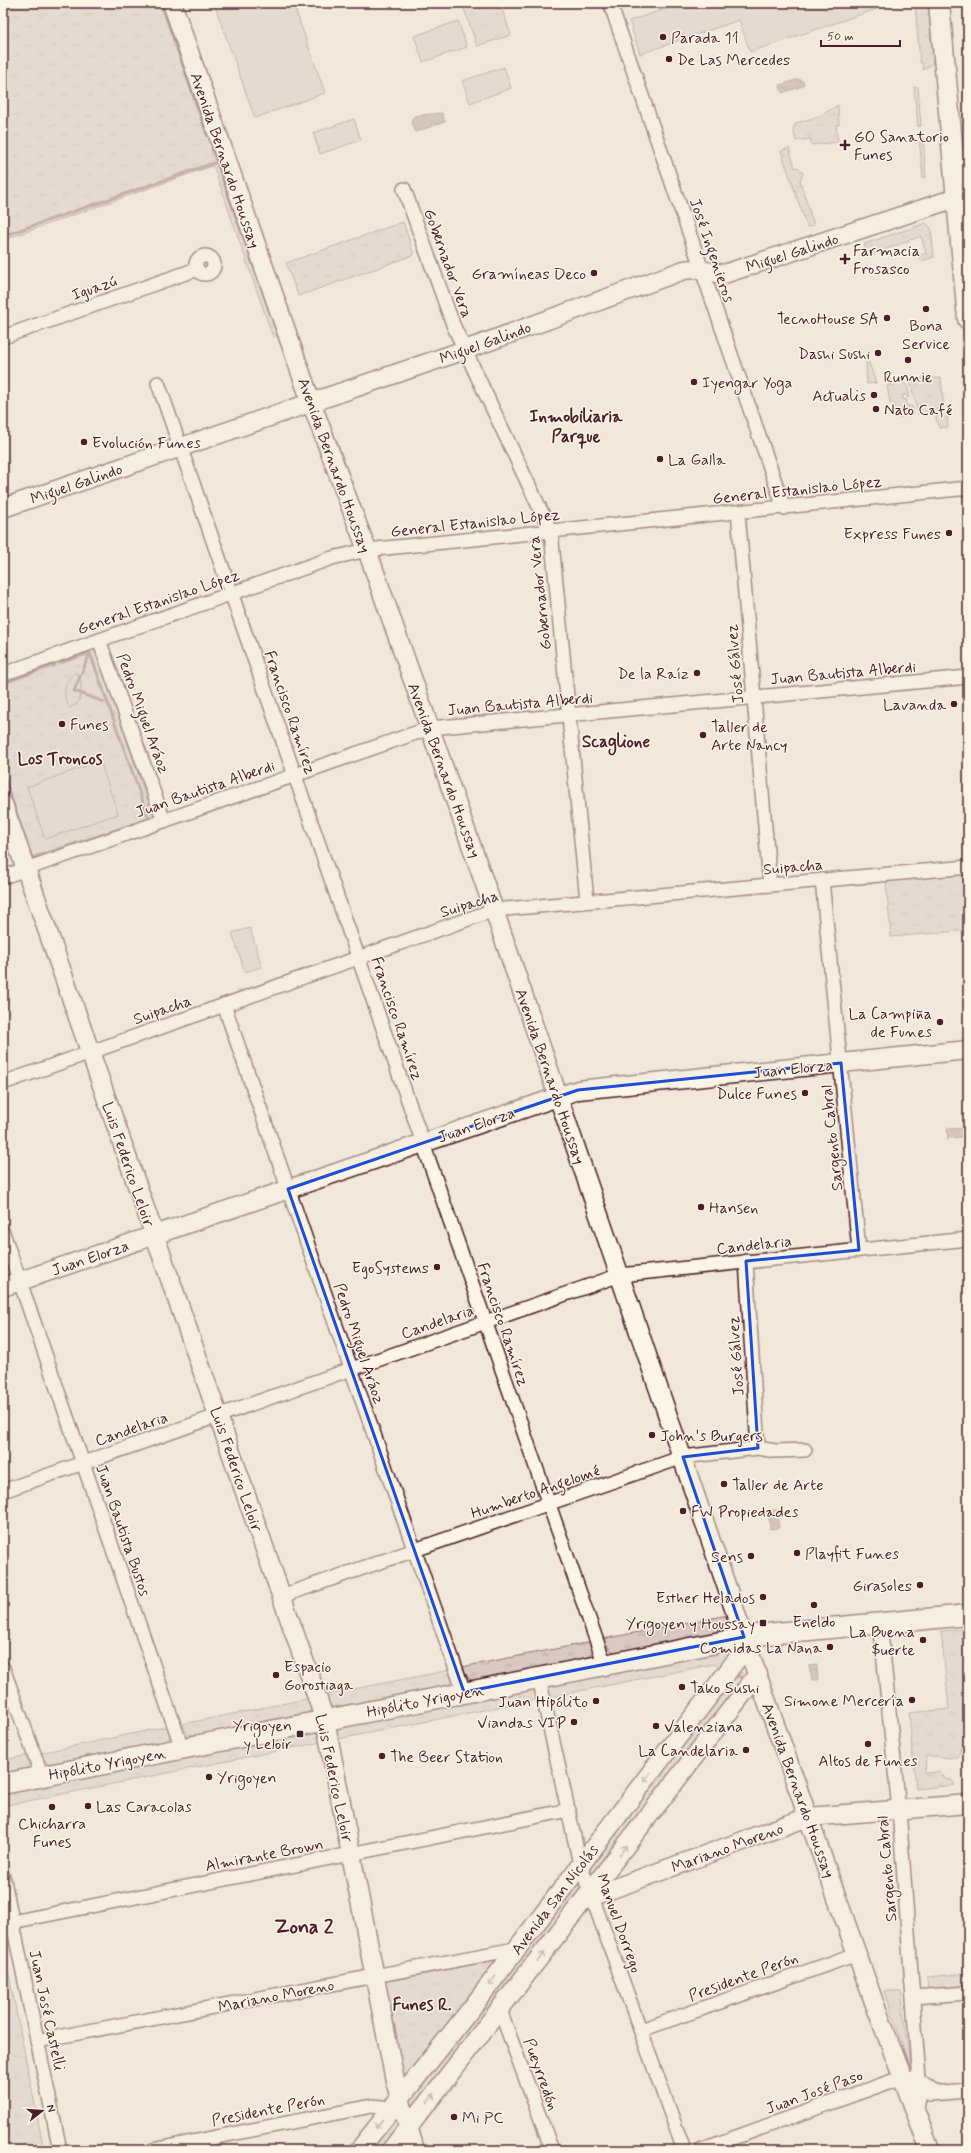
<svg xmlns="http://www.w3.org/2000/svg" width="971" height="2153" font-family="Mynerve,sans-serif">
  <style>
    .grass { fill: url(#grass-tufts); stroke: #917476 }
    .wetland { fill: url(#wetland-marsh); stroke: #917476 }
    .pitch { fill: #d8cac0; stroke: #917476 }
    .water { fill: url(#water-ripples); stroke: #8b6d6f }
    .lines { fill: none; stroke-linecap: round; stroke-linejoin: round }
    .stream { stroke: #8b6d6f; stroke-width: 3 }
    .street-casing { stroke: #4a1f2b; stroke-width: 16 }
    .secondary-casing { stroke: #4a1f2b; stroke-width: 21 }
    .primary-casing { stroke: #4a1f2b; stroke-width: 23 }
    .street { stroke: #fcf5e5; stroke-width: 13 }
    .secondary { stroke: #fcf5e5; stroke-width: 18 }
    .primary { stroke: #fcf5e5; stroke-width: 20 }
    .oneway { stroke: #a38a88 }
    .marked { fill: none; stroke: #1d4ed8; stroke-width: 3; stroke-linejoin: round }
    .poi-dot { fill: #4a1f2b; stroke: #fcf5e5; stroke-width: 1.5 }
    .labels { text-anchor: middle; stroke-width: 3; stroke-linejoin: round; paint-order: stroke }
    .poi-label { font-size: 16px; fill: #4a1f2b; stroke: #fcf5e5; text-anchor: start }
    .street-label { font-size: 16px; fill: #4a1f2b; stroke: #fcf5e5 }
    .neighbourhood-label { font-size: 17px; font-weight: bold; fill: #4a1f2b; stroke: #fcf5e5 }
    .district-label { font-size: 20px; font-weight: bold; fill: #4a1f2b; stroke: #fcf5e5 }
  </style>
  <defs>
    <pattern id="grass-tufts" width="24" height="20" patternUnits="userSpaceOnUse"><rect width="24" height="20" fill="#d8cac0"/><path d="M3 7l-1-3M5 7V3M7 7l1-3M15 17l-1-3M17 17v-4M19 17l1-3" fill="none" stroke="#bbada5"/></pattern>
    <pattern id="wetland-marsh" width="20" height="14" patternUnits="userSpaceOnUse"><rect width="20" height="14" fill="#d8cac0"/><path d="M1 5h8M5 5V1M11 12h8M15 12V8" fill="none" stroke="#bbada5"/></pattern>
    <pattern id="water-ripples" width="26" height="14" patternUnits="userSpaceOnUse"><rect width="26" height="14" fill="#b6a19c"/><path d="M2 4q2-2 4 0t4 0M15 11q2-2 4 0t4 0" fill="none" stroke="#96837f"/></pattern>
  </defs>
  <rect width="100%" height="100%" fill="#f1e8da"/>
  <filter id="ink" filterUnits="userSpaceOnUse"><feTurbulence type="fractalNoise" baseFrequency=".025" numOctaves="2"/><feDisplacementMap in="SourceGraphic" scale="8" xChannelSelector="R" yChannelSelector="G"/><feConvolveMatrix kernelMatrix="1 2 1 2 8 2 1 2 1" color-interpolation-filters="sRGB"/></filter>
  <g filter="url(#ink)">
    <g class="grass">
      <path d="M3,3h169l115,329 -14,5 -59,-169 -2,-2 -209,74z"/>
      <path d="M462,3h38l11,32 -34,11z"/>
      <path d="M915,3h13l5,56 -1,5 -9,6 -1,-8 -2,1z"/>
      <path d="M914,87h4l3,39 -3,1z"/>
      <path d="M838,105l1,20h-3l2,17 -27,3v-6l-15,2 -3,-12 3,-6 24,-7z"/>
      <path d="M919,138h4l3,39 -3,1z"/>
      <path d="M789,148l6,20 3,-1 5,6 -3,8 14,44 -7,2 -26,-76z"/>
      <path d="M403,222l11,33 -116,41 -12,-33z"/>
      <path d="M926,223l5,5 3,29 -13,4 -2,-5 7,-3 -5,-17 -53,20 -4,-12z"/>
      <path d="M868,360l8,23 -9,1 -1,-23z"/>
      <path d="M941,378l3,30 -26,6 -7,-29 -4,-6z"/>
      <path d="M902,381l5,5 3,10 -2,2 -4,-4 -2,5 5,1v6h5l2,8 -17,4 -4,-15h-3l-3,-17z"/>
      <path d="M947,412l1,15 -9,1 -4,-14z"/>
      <path d="M91,649l6,2 56,168 -121,43 -3,-2 -26,-73v-107z"/>
      <path d="M968,874v56l-77,7 -5,-56z"/>
      <path d="M733,1614l-1,15 -3,2 -113,22 -6,-3 -7,-11z"/>
      <path d="M968,1629v116l-6,-1 -4,14c-11,1 -21,-3 -32,-2l-1,17 15,-1 4,5 8,3 3,5 -39,4 -7,-76 40,-4 -8,-78z"/>
      <path d="M591,1642l3,8 -5,8 -116,23 -5,-3 -6,-11z"/>
      <path d="M731,1648l1,3 -12,18 -6,-5 -164,33 -1,-8 2,-7z"/>
      <path d="M450,1670l3,8 -5,8 -113,22 -6,-3 -5,-10z"/>
      <path d="M737,1671l5,2 4,7 -155,199 -5,-17z"/>
      <path d="M533,1689l5,10 -204,41 2,-16z"/>
      <path d="M311,1698l1,11 -8,6 -105,20 -12,-1 -4,-10z"/>
      <path d="M169,1726l2,10 -6,6 -111,22 -8,-2 -6,-9z"/>
      <path d="M315,1731l7,11 -319,64v-18z"/>
      <path d="M30,1755l2,6 -6,8 -23,5v-14z"/>
      <path d="M578,1875l8,15 -172,226 -10,-19z"/>
      <path d="M3,1945l41,205h-41z"/>
      <path d="M505,1957l-103,131 -19,-106 7,-3z"/>
      <path d="M968,1973v13l-40,4 -1,-13z"/>
      <path d="M885,1991h16l9,77z"/>
      <path d="M394,2111l8,16 -16,23h-23z"/>
    </g>
    <path class="wetland" d="M75,673l3,1c3,5 5,22 0,28 -1,2 -6,4 -8,6 -8,-12 -7,-27 5,-35z"/>
    <g class="pitch">
      <path d="M214,3h79l32,90 -70,25z"/>
      <path d="M683,3h211l-144,49 -11,-32 -99,34 -11,-33z"/>
      <path d="M458,21l9,26 -44,15 -9,-26z"/>
      <path d="M504,67l7,21 -41,15 -8,-22z"/>
      <path d="M354,119l7,21 -41,14 -7,-21z"/>
      <path d="M100,761l18,53 -73,25 -18,-52z"/>
      <path d="M250,928l12,39 -17,5 -13,-39z"/>
    </g>
    <g class="water">
      <path d="M799,79l5,3 -1,4 -21,7 -2,-8z"/>
      <path d="M442,113l3,9 -30,10 -4,-11 3,-5z"/>
      <path d="M968,1128v9l-20,1v2l-1,-11z"/>
      <path d="M768,1510h9l2,18 -9,1z"/>
      <path d="M817,1665l1,15h-6l-3,-14z"/>
    </g>
    <g class="lines">
      <g class="stream">
        <path d="M161,3l46,132"/>
        <path d="M212,149l71,200"/>
        <path d="M3,236l214,-74"/>
        <path d="M90,653l-16,38 30,11"/>
        <path d="M59,663l31,-10"/>
        <path d="M3,683l52,-18"/>
        <path d="M3,773l1,4"/>
        <path d="M5,780l27,78"/>
        <path d="M32,858l117,-39 -59,-166"/>
        <path d="M38,874l5,15"/>
        <path d="M733,1679l4,-3 4,1 2,6"/>
      </g>
      <defs>
        <g id="street">
          <path d="M610,3l174,505"/>
          <path d="M404,189l50,138 97,205 36,369"/>
          <circle cx="205" cy="265" r="9"/>
          <path d="M3,337l194,-68"/>
          <path d="M158,383l447,1282"/>
          <path d="M738,512l32,373"/>
          <path d="M99,640l65,181"/>
          <path d="M3,674l329,-116 35,-8 601,-62"/>
          <path d="M3,877l427,-149 538,-51"/>
          <path d="M822,880l37,370"/>
          <path d="M224,1005l240,687"/>
          <path d="M3,1083l491,-173 474,-43"/>
          <path d="M3,1233l179,515"/>
          <path d="M746,1261l12,187"/>
          <path d="M3,1491l617,-216 348,-36"/>
          <path d="M282,1596l401,-139 75,-9 17,3 30,-1"/>
          <path d="M880,1622l19,188 20,270 1,15 -4,17"/>
          <path d="M3,1668l39,108"/>
          <path d="M539,1678l41,186 104,286"/>
          <path d="M3,1876l57,274"/>
          <path d="M12,1922l557,-112"/>
          <path d="M913,1997l55,-4"/>
          <path d="M500,2010l52,140"/>
          <path d="M641,2030l216,-76"/>
          <path d="M37,2041l478,-92"/>
          <path d="M930,2094l38,-3"/>
          <path d="M152,2150l220,-44 19,2"/>
          <path d="M700,2150l203,-73 16,3 18,13"/>
        </g>
        <g id="secondary">
          <path d="M172,3l139,399 56,148 127,360 253,736 127,356 56,148"/>
          <path d="M3,508l462,-158 219,-80 9,-1 31,5 244,-80"/>
          <path d="M3,804l322,916 70,361 20,69"/>
          <path d="M3,1287l575,-197 390,-40"/>
          <path d="M585,1899l223,-82 160,-13"/>
          <path d="M359,2150l115,-145 273,-359"/>
          <path d="M391,2150l367,-476"/>
        </g>
        <g id="primary">
          <path d="M939,3l29,316"/>
          <path d="M3,1784l753,-149 212,-20"/>
        </g>
      </defs>
      <use href="#street" class="street-casing"/>
      <use href="#secondary" class="secondary-casing"/>
      <use href="#primary" class="primary-casing"/>
      <use href="#street" class="street"/>
      <use href="#secondary" class="secondary"/>
      <use href="#primary" class="primary"/>
    </g>
    <defs><path id="oneway-shaft" d="M-6 0H5M1.5-3L5.5 0L1.5 3" fill="none" stroke-width="1.6" stroke-linecap="round" stroke-linejoin="round"/></defs>
    <g class="oneway">
      <use href="#oneway-shaft" transform="translate(647 1777) rotate(127)"/>
      <use href="#oneway-shaft" transform="translate(623 1850) rotate(-53)"/>
      <use href="#oneway-shaft" transform="translate(541 1957) rotate(-52)"/>
      <use href="#oneway-shaft" transform="translate(492 1981) rotate(127)"/>
      <use href="#oneway-shaft" transform="translate(431 2098) rotate(-52)"/>
      <use href="#oneway-shaft" transform="translate(379 2124) rotate(128)"/>
    </g>
  </g>
  <path d="M0 0H971V2153H0ZM841,1063l18,187 -113,11 12,187 -75,9 61,180 -280,55 -176,-503 290,-99z" fill="#f1e8da" fill-opacity=".55" fill-rule="evenodd"/>
  <path class="marked" d="M841,1063l18,187 -113,11 12,187 -75,9 61,180 -280,55 -176,-503 290,-99z"/>
  <g class="poi-dot">
    <circle cx="663" cy="37" r="4"/>
    <circle cx="669" cy="59" r="4"/>
    <path d="M843 139h4v4h4v4h-4v4h-4v-4h-4v-4h4z"/>
    <path d="M843 253h4v4h4v4h-4v4h-4v-4h-4v-4h4z"/>
    <circle cx="594" cy="273" r="4"/>
    <circle cx="926" cy="309" r="4"/>
    <circle cx="887" cy="318" r="4"/>
    <circle cx="878" cy="353" r="4"/>
    <circle cx="908" cy="360" r="4"/>
    <circle cx="694" cy="382" r="4"/>
    <circle cx="874" cy="395" r="4"/>
    <circle cx="876" cy="409" r="4"/>
    <circle cx="84" cy="442" r="4"/>
    <circle cx="660" cy="459" r="4"/>
    <circle cx="949" cy="533" r="4"/>
    <circle cx="697" cy="673" r="4"/>
    <circle cx="954" cy="704" r="4"/>
    <circle cx="62" cy="724" r="4"/>
    <circle cx="703" cy="735" r="4"/>
    <circle cx="940" cy="1022" r="4"/>
    <circle cx="805" cy="1093" r="4"/>
    <circle cx="701" cy="1207" r="4"/>
    <circle cx="437" cy="1267" r="4"/>
    <circle cx="652" cy="1435" r="4"/>
    <circle cx="724" cy="1484" r="4"/>
    <circle cx="683" cy="1511" r="4"/>
    <circle cx="797" cy="1553" r="4"/>
    <circle cx="751" cy="1556" r="4"/>
    <circle cx="920" cy="1585" r="4"/>
    <circle cx="763" cy="1597" r="4"/>
    <circle cx="814" cy="1605" r="4"/>
    <rect x="759" y="1619" width="8" height="8" rx="2"/>
    <circle cx="923" cy="1640" r="4"/>
    <circle cx="830" cy="1647" r="4"/>
    <circle cx="276" cy="1675" r="4"/>
    <circle cx="682" cy="1687" r="4"/>
    <circle cx="912" cy="1700" r="4"/>
    <circle cx="596" cy="1701" r="4"/>
    <circle cx="574" cy="1722" r="4"/>
    <circle cx="656" cy="1726" r="4"/>
    <rect x="296" y="1730" width="8" height="8" rx="2"/>
    <circle cx="868" cy="1744" r="4"/>
    <circle cx="746" cy="1750" r="4"/>
    <circle cx="382" cy="1756" r="4"/>
    <circle cx="209" cy="1777" r="4"/>
    <circle cx="88" cy="1806" r="4"/>
    <circle cx="52" cy="1807" r="4"/>
    <circle cx="454" cy="2117" r="4"/>
  </g>
  <g class="labels">
    <g class="poi-label">
      <text x="671" y="43">Parada 11</text>
      <text x="677" y="65">De Las Mercedes</text>
      <text x="854" y="142">GO Sanatorio<tspan x="854" dy="18">Funes</tspan></text>
      <text x="853" y="256">Farmacia<tspan x="853" dy="18">Frosasco</tspan></text>
      <text x="586" y="279" text-anchor="end">Gramíneas Deco</text>
      <text x="879" y="324" text-anchor="end">TecnoHouse SA</text>
      <text x="926" y="331" text-anchor="middle">Bona<tspan x="926" dy="18">Service</tspan></text>
      <text x="870" y="359" text-anchor="end">Dashi Sushi</text>
      <text x="908" y="382" text-anchor="middle">Runnie</text>
      <text x="702" y="388">Iyengar Yoga</text>
      <text x="866" y="401" text-anchor="end">Actualis</text>
      <text x="884" y="415">Nato Café</text>
      <text x="92" y="448">Evolución Funes</text>
      <text x="668" y="465">La Galla</text>
      <text x="941" y="539" text-anchor="end">Express Funes</text>
      <text x="689" y="679" text-anchor="end">De la Raíz</text>
      <text x="946" y="710" text-anchor="end">Lavanda</text>
      <text x="70" y="730">Funes</text>
      <text x="711" y="732">Taller de<tspan x="711" dy="18">Arte Nancy</tspan></text>
      <text x="932" y="1019" text-anchor="end">La Campiña<tspan x="932" dy="18">de Funes</tspan></text>
      <text x="797" y="1099" text-anchor="end">Dulce Funes</text>
      <text x="709" y="1213">Hansen</text>
      <text x="429" y="1273" text-anchor="end">EgoSystems</text>
      <text x="660" y="1441">John's Burgers</text>
      <text x="732" y="1490">Taller de Arte</text>
      <text x="691" y="1517">FW Propiedades</text>
      <text x="805" y="1559">Playfit Funes</text>
      <text x="743" y="1562" text-anchor="end">Sens</text>
      <text x="912" y="1591" text-anchor="end">Girasoles</text>
      <text x="755" y="1603" text-anchor="end">Esther Helados</text>
      <text x="814" y="1627" text-anchor="middle">Eneldo</text>
      <text x="755" y="1629" text-anchor="end">Yrigoyen y Houssay</text>
      <text x="915" y="1637" text-anchor="end">La Buena<tspan x="915" dy="18">$uerte</tspan></text>
      <text x="822" y="1653" text-anchor="end">Comidas La Nana</text>
      <text x="284" y="1672">Espacio<tspan x="284" dy="18">Gorostiaga</tspan></text>
      <text x="690" y="1693">Tako Sushi</text>
      <text x="904" y="1706" text-anchor="end">Simone Mercería</text>
      <text x="588" y="1707" text-anchor="end">Juan Hipólito</text>
      <text x="566" y="1728" text-anchor="end">Viandas VIP</text>
      <text x="292" y="1731" text-anchor="end">Yrigoyen<tspan x="292" dy="18">y Leloir</tspan></text>
      <text x="664" y="1732">Valenziana</text>
      <text x="738" y="1756" text-anchor="end">La Candelaria</text>
      <text x="390" y="1762">The Beer Station</text>
      <text x="868" y="1766" text-anchor="middle">Altos de Funes</text>
      <text x="217" y="1783">Yrigoyen</text>
      <text x="96" y="1812">Las Caracolas</text>
      <text x="52" y="1829" text-anchor="middle">Chicharra<tspan x="52" dy="18">Funes</tspan></text>
      <text x="462" y="2123">Mi PC</text>
    </g>
    <g class="street-label">
      <text transform="translate(226 160) rotate(71)" y="6">Avenida Bernardo Houssay</text>
      <text transform="translate(713 250) rotate(71)" y="6">José Ingenieros</text>
      <text transform="translate(792 252) rotate(-18)" y="6">Miguel Galindo</text>
      <text transform="translate(449 263) rotate(70)" y="6">Gobernador Vera</text>
      <text transform="translate(94 287) rotate(-19)" y="6">Iguazú</text>
      <text transform="translate(485 342) rotate(-20)" y="6">Miguel Galindo</text>
      <text transform="translate(335 465) rotate(70)" y="6">Avenida Bernardo Houssay</text>
      <text transform="translate(76 483) rotate(-19)" y="6">Miguel Galindo</text>
      <text transform="translate(797 489) rotate(-6)" y="6">General Estanislao López</text>
      <text transform="translate(475 522) rotate(-6)" y="6">General Estanislao López</text>
      <text transform="translate(539 593) rotate(-96)" y="6">Gobernador Vera</text>
      <text transform="translate(158 601) rotate(-19)" y="6">General Estanislao López</text>
      <text transform="translate(734 664) rotate(-95)" y="6">José Gálvez</text>
      <text transform="translate(843 672) rotate(-5)" y="6">Juan Bautista Alberdi</text>
      <text transform="translate(520 703) rotate(-5)" y="6">Juan Bautista Alberdi</text>
      <text transform="translate(291 712) rotate(71)" y="6">Francisco Ramírez</text>
      <text transform="translate(144 713) rotate(70)" y="6">Pedro Miguel Aráoz</text>
      <text transform="translate(445 770) rotate(70)" y="6">Avenida Bernardo Houssay</text>
      <text transform="translate(205 788) rotate(-19)" y="6">Juan Bautista Alberdi</text>
      <text transform="translate(793 866) rotate(-5)" y="6">Suipacha</text>
      <text transform="translate(469 903) rotate(-17)" y="6">Suipacha</text>
      <text transform="translate(162 1009) rotate(-19)" y="6">Suipacha</text>
      <text transform="translate(398 1018) rotate(71)" y="6">Francisco Ramírez</text>
      <text transform="translate(793 1068) rotate(-6)" y="6">Juan Elorza</text>
      <text transform="translate(551 1076) rotate(71)" y="6">Avenida Bernardo Houssay</text>
      <text transform="translate(476 1124) rotate(-19)" y="6">Juan Elorza</text>
      <text transform="translate(831 1138) rotate(-96)" y="6">Sargento Cabral</text>
      <text transform="translate(129 1164) rotate(71)" y="6">Luis Federico Leloir</text>
      <text transform="translate(754 1244) rotate(-6)" y="6">Candelaria</text>
      <text transform="translate(90 1257) rotate(-19)" y="6">Juan Elorza</text>
      <text transform="translate(437 1321) rotate(-19)" y="6">Candelaria</text>
      <text transform="translate(504 1324) rotate(71)" y="6">Francisco Ramírez</text>
      <text transform="translate(360 1343) rotate(71)" y="6">Pedro Miguel Aráoz</text>
      <text transform="translate(735 1356) rotate(-94)" y="6">José Gálvez</text>
      <text transform="translate(131 1428) rotate(-19)" y="6">Candelaria</text>
      <text transform="translate(237 1469) rotate(71)" y="6">Luis Federico Leloir</text>
      <text transform="translate(535 1491) rotate(-19)" y="6">Humberto Angelomé</text>
      <text transform="translate(124 1530) rotate(71)" y="6">Juan Bautista Bustos</text>
      <text transform="translate(425 1700) rotate(-11)" y="6">Hipólito Yrigoyen</text>
      <text transform="translate(107 1763) rotate(-11)" y="6">Hipólito Yrigoyen</text>
      <text transform="translate(335 1778) rotate(78)" y="6">Luis Federico Leloir</text>
      <text transform="translate(799 1790) rotate(70)" y="6">Avenida Bernardo Houssay</text>
      <text transform="translate(727 1847) rotate(-20)" y="6">Mariano Moreno</text>
      <text transform="translate(264 1854) rotate(-11)" y="6">Almirante Brown</text>
      <text transform="translate(886 1869) rotate(-95)" y="6">Sargento Cabral</text>
      <text transform="translate(554 1899) rotate(-53)" y="6">Avenida San Nicolás</text>
      <text transform="translate(620 1923) rotate(70)" y="6">Manuel Dorrego</text>
      <text transform="translate(743 1976) rotate(-20)" y="6">Presidente Perón</text>
      <text transform="translate(276 1995) rotate(-11)" y="6">Mariano Moreno</text>
      <text transform="translate(48 2010) rotate(78)" y="6">Juan José Castelli</text>
      <text transform="translate(542 2074) rotate(70)" y="6">Pueyrredón</text>
      <text transform="translate(814 2091) rotate(-20)" y="6">Juan José Paso</text>
      <text transform="translate(268 2109) rotate(-11)" y="6">Presidente Perón</text>
    </g>
    <g class="neighbourhood-label">
      <text x="576" y="422">Inmobiliaria<tspan x="576" dy="20">Parque</tspan></text>
      <text x="616" y="747">Scaglione</text>
      <text x="60" y="764">Los Troncos</text>
      <text x="422" y="2010">Funes R.</text>
    </g>
    <g class="district-label">
      <text x="304" y="1933">Zona 2</text>
    </g>
  </g>
  <rect width="971" height="2153" fill="none" stroke="#fcf5e5" stroke-width="16"/>
  <rect x="8" y="8" width="955" height="2137" fill="none" stroke="#4a1f2b" stroke-width="1.5" filter="url(#ink)"/>
  <g transform="translate(42 2111) rotate(73)" stroke="#fcf5e5" stroke-width="3" paint-order="stroke">
  <path d="M0-3L7 15L0 10L-7 15Z" fill="#4a1f2b"/>
  <text y="-6" font-size="11" font-weight="bold" text-anchor="middle" fill="#4a1f2b">N</text>
  </g>
  <path d="M821 40v6h79v-6" fill="none" stroke="#4a1f2b" stroke-width="2"/>
  <text x="827" y="40" font-size="12" fill="#4a1f2b" stroke="#fcf5e5" stroke-width="3" paint-order="stroke">50 m</text>
</svg>
